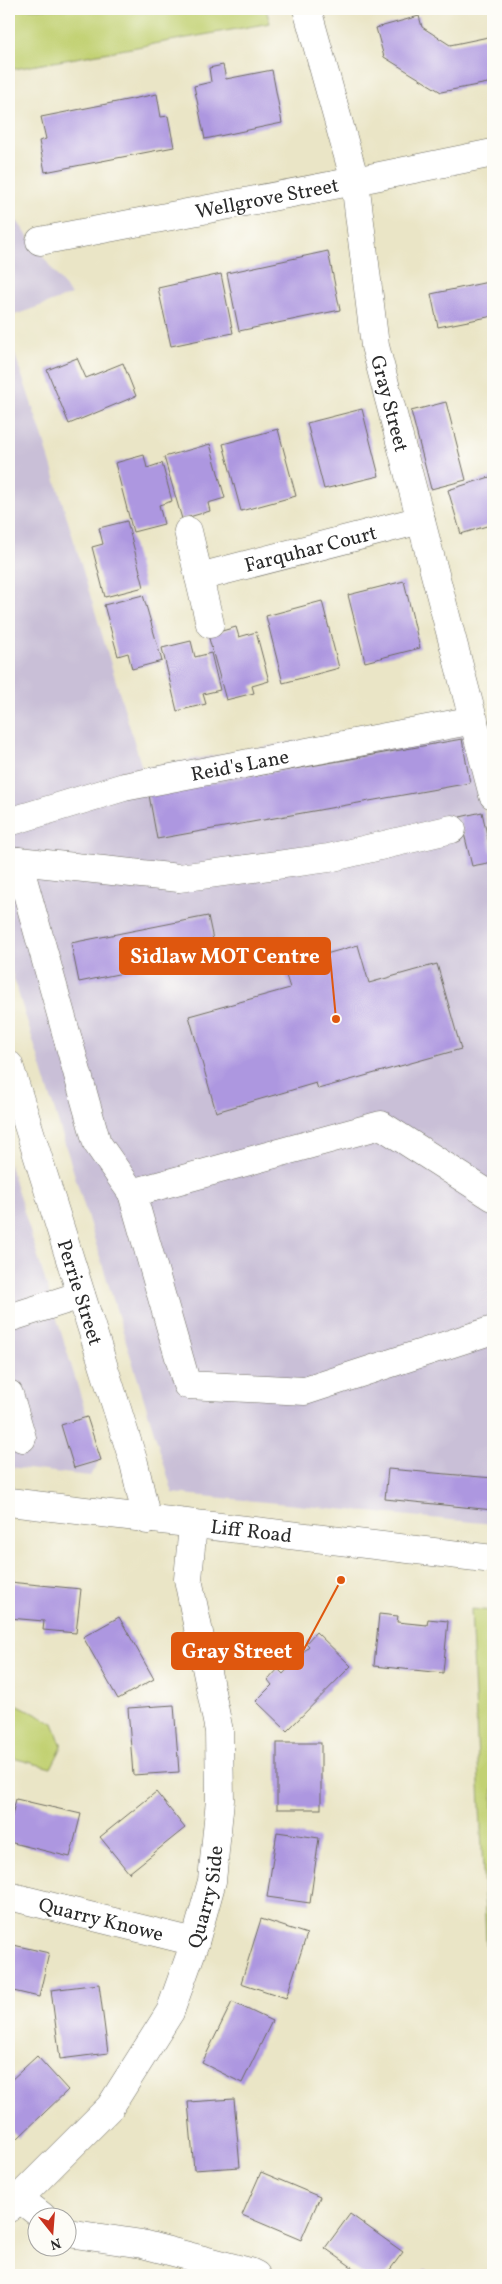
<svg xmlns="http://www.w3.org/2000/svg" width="502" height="2284" font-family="Vollkorn,serif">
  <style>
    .industrial { fill: #c9bfd7 }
    .green { fill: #c2d173; stroke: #767e4f }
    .building { fill: #ad97e0 }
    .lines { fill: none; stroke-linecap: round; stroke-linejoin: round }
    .minor-casing { stroke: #6e6c61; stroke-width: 29 }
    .minor { stroke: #fff; stroke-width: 28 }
    .labels { text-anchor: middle; stroke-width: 4; stroke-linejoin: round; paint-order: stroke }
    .street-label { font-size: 20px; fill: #2b2b2b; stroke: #fdfcf7 }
    .leader { fill: none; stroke: #df570e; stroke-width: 2 }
    .callout-dot { fill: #df570e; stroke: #fdfcf7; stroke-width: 2 }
    .callout { fill: #df570e; stroke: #df570e; stroke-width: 2 }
    .callout-label { font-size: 21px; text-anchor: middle; font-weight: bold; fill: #fff }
  </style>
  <rect width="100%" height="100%" fill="#fdfcf7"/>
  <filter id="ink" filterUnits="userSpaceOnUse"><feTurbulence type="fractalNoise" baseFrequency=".02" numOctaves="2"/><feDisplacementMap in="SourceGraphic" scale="10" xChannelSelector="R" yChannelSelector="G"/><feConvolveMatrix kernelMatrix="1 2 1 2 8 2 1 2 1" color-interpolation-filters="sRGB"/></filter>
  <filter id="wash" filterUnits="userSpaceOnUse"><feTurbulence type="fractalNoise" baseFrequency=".0096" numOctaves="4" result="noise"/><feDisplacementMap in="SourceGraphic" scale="20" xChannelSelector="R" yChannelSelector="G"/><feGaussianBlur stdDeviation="1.12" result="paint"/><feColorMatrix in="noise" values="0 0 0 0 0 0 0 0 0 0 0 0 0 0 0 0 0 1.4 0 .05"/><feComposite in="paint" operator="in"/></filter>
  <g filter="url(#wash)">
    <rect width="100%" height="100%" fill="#eae5c6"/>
    <g class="industrial">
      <path d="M9,210l62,85 -62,22z"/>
      <path d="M9,337l35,104 98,327 318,-55 33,135v676l-320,-31 -164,-530z"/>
      <path d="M9,1163l91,296 -10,17 -81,-9z"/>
    </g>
    <g class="green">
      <path d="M9,9h257l4,14 -261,47z"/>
      <path d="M471,1609l22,2v480z"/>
      <path d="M9,1700l44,23 9,24 -11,21 -42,-11z"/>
    </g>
    <g id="blocks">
      <g class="building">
        <path d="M419,16l3,11 28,18 43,-9v46l-52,10 -57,-35 -8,-29z"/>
        <path d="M223,65l3,14 46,-9 10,53 -77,16 -11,-53 17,-4 -2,-14z"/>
        <path d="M157,94l4,23 7,-1 6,31 -129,25 -6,-31 7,-2 -5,-22z"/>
        <path d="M328,251l12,59 -101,21 -12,-58z"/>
        <path d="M221,274l12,59 -62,13 -13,-58z"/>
        <path d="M493,281v35l-55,11 -7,-33z"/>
        <path d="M77,358l9,20 37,-15 13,33 -67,28 -22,-54z"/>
        <path d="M446,402l20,78 -35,9 -20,-78z"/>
        <path d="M362,409l17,67 -55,13 -17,-66z"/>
        <path d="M278,429l18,67 -55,15 -18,-67z"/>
        <path d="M210,444l15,54 -17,5 2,8 -28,8 -18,-62z"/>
        <path d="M144,455l3,13 15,-5 10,38 -13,4 5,19 -31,8 -18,-69z"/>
        <path d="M493,476v48l-32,10 -13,-44z"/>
        <path d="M127,521l17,66 -39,10 -13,-50 11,-3 -4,-16z"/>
        <path d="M404,581l16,67 -55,14 -17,-67z"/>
        <path d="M143,595l19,66 -30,8 -4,-16 -10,3 -14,-51z"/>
        <path d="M322,601l17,67 -56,15 -17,-67z"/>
        <path d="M236,627l3,10 17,-5 13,49 -17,5 2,7 -28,7 -18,-65z"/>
        <path d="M191,641l4,16 16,-4 9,37 -17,4 3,10 -29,7 -15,-63z"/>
        <path d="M462,739l8,44 -313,56 -8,-44z"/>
        <path d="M482,812l11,50 -21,4 -12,-49z"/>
        <path d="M208,916l8,38 -137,28 -8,-39z"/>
        <path d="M358,945l11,38 68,-19 24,85 -143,40 -2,-6 -100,29 -27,-96 101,-28 -7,-22z"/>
        <path d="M87,1417l14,43 -27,8 -13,-43z"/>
        <path d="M388,1469l105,9v32l-108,-11z"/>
        <path d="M9,1582l72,7 -5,44 -33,-3 1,-9 -35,-3z"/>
        <path d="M379,1614l19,2 -1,6 30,3 1,-6 20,2 -5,52 -69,-7z"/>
        <path d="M119,1617l35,62 -36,20 -35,-62z"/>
        <path d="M316,1632l35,34 -64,65 -31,-30 16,-16 -4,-5 10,-11 5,5 26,-28 -3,-3z"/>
        <path d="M174,1705l5,67 -46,3 -5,-67z"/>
        <rect x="277" y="1743" width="44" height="66"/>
        <path d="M156,1792l29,36 -56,45 -29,-36z"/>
        <path d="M16,1799l65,15 -11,43 -61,-15v-14z"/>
        <path d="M277,1832l42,6 -9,65 -43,-6z"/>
        <path d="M261,1919l46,15 -21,64 -45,-15z"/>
        <path d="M9,1944l40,9 -10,44 -30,-7z"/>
        <path d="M99,1984l9,69 -48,6 -9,-69z"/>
        <path d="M232,2002l40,19 -30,62 -40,-20z"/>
        <path d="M37,2056l31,34 -50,48 -9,-10v-46z"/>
        <path d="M234,2099l6,68 -46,3 -6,-68z"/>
        <path d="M261,2172l59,25 -19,43 -59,-25z"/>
        <path d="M350,2214l53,38 -17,23h-23l-38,-27z"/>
        <path d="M425,2269l7,6h-13z"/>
      </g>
    </g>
  </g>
  <g filter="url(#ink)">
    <use href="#blocks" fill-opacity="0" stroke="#6e6c61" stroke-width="1"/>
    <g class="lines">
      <defs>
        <g id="minor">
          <path id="s1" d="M307,9l48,172 20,165 118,449"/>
          <path id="s2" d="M40,241l315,-60 138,-28"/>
          <path d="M188,531l22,93"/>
          <path id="s3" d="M199,577l222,-57"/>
          <path id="s4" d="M9,822l115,-35 350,-67"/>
          <path d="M18,861l79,282 35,50 249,-68 112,72"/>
          <path d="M9,863l9,-2 161,17 150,-20 123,-29"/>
          <path id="s5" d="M9,1065l125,398 13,57"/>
          <path d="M132,1193l55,192 118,6 188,-61"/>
          <path d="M9,1318l72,-23"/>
          <path d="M9,1394l13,44"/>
          <path id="s6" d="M9,1502l484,57"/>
          <path id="s7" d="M9,1896l186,46"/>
          <path d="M20,2199l22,17"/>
          <path id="s8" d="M9,2208l101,-101 60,-95 25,-70 17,-61 8,-81 -1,-69 -31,-152 5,-54"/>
          <path d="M68,2233l74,11 108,28 6,3"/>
        </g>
      </defs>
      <use href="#minor" class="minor-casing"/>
      <use href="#minor" class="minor"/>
    </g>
  </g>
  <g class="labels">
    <g class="street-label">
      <text dy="7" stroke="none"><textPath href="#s2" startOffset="231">Wellgrove Street</textPath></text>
      <text dy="7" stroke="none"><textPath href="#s1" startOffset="404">Gray Street</textPath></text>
      <text dy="7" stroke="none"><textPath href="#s3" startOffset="115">Farquhar Court</textPath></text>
      <text dy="7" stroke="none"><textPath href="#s4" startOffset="238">Reid's Lane</textPath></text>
      <text dy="7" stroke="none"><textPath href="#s5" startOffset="238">Perrie Street</textPath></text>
      <text dy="7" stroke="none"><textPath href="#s6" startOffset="244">Liff Road</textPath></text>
      <text dy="7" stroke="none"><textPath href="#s8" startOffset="376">Quarry Side</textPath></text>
      <text dy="7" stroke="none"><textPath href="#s7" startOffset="95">Quarry Knowe</textPath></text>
    </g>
  </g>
  <path class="leader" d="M336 1019L330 956M341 1580L303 1651"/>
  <g class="callout-dot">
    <circle cx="336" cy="1019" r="5"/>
    <circle cx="341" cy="1580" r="5"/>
  </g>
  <g class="callout">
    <rect x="120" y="938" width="210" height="36" rx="5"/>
    <rect x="172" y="1633" width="131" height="36" rx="5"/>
  </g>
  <g class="callout-label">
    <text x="225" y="963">Sidlaw MOT Centre</text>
    <text x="237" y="1658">Gray Street</text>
  </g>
  <rect width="502" height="2284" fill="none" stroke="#fdfcf7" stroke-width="30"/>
  <g transform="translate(52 2232) rotate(163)"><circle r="24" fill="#fdfcf7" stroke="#a9a8a5"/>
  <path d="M0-4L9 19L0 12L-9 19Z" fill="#c8321e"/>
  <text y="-8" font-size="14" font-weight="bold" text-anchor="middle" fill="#2b2b2b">N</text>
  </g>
</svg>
